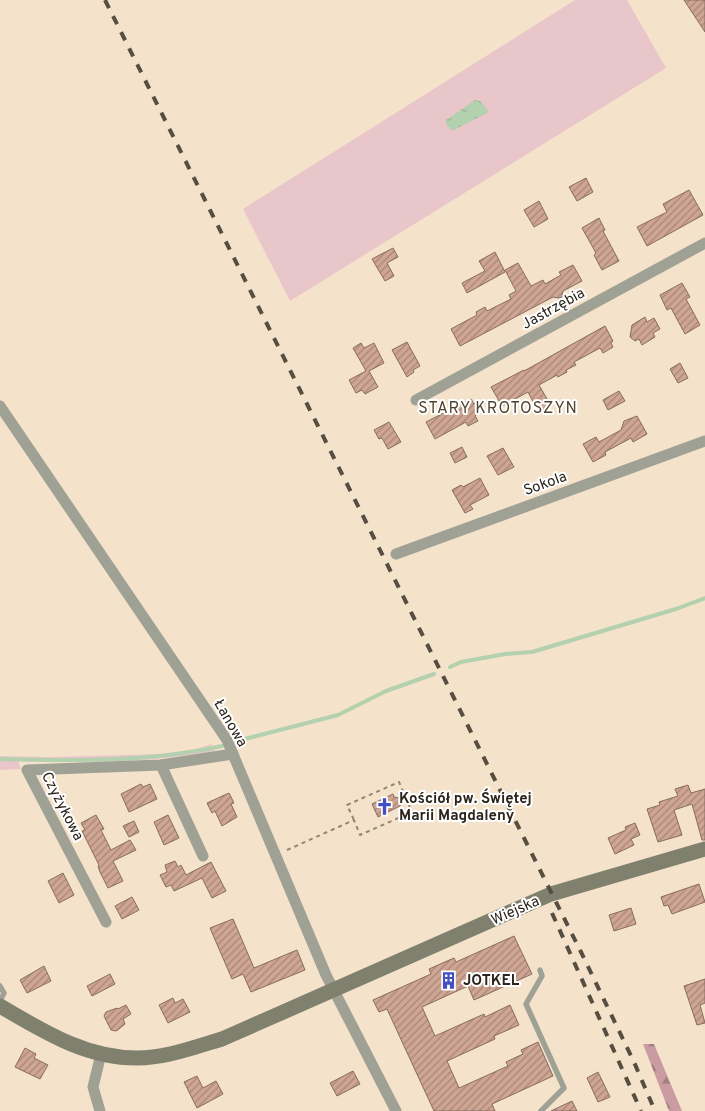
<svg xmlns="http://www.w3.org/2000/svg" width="705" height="1111" font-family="Overpass,sans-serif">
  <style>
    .grass { fill: #e9c6ca }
    .forest { fill: url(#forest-firs) }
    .water { fill: url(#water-ripples) }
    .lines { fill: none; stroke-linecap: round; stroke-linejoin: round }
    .stream { stroke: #b3d0af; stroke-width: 4 }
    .building { fill: url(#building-hatch); stroke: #876c61 }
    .path { stroke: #938675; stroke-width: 2; stroke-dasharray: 4 4; stroke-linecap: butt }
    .lane { stroke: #a0a195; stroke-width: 5.5 }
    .street { stroke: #a0a195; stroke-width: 11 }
    .secondary { stroke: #7f806e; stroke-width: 15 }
    .rail { stroke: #574e42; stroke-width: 4; stroke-dasharray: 9 9; stroke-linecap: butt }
    .labels { text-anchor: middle; stroke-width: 4; stroke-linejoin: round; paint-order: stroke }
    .street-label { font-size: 15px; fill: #2c251c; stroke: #fff }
    .poi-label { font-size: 15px; font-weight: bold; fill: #2c251c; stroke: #fff; text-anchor: start }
    .neighbourhood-label { font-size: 16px; letter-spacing: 1px; fill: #51432e; stroke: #fff }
  </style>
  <defs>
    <pattern id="forest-firs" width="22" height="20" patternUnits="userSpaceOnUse" patternTransform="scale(1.25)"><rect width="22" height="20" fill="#ca9ca1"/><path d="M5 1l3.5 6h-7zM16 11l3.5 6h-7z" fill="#a47f82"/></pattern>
    <pattern id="water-ripples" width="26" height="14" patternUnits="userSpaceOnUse" patternTransform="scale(1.25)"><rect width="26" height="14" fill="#b3d0af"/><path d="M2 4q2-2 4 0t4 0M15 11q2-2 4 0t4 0" fill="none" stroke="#9ab296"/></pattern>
    <pattern id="building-hatch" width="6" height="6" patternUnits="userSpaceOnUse" patternTransform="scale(1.25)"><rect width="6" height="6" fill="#cfa593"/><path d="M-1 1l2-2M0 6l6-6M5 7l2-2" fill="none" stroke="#a88677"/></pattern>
  </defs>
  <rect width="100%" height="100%" fill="#f4e2ca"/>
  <g class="grass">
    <path d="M575,0h52l39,68 -376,233 -47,-92z"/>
    <path d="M211,744l4,7c-62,12 -133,12 -197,10l3,8 -21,1v-14l48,1 115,-3 31,-4z"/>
  </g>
  <path class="forest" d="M643,1044h11l28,67h-13z"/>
  <path class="water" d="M475,100l5,1 8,9 -1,3 -35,18 -6,-7v-4z"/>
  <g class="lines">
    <g class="stream">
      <path d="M450,667l11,-5 44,-8 27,-2 144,-43 29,-11"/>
      <path d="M237,741l101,-26 48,-24 48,-17"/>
      <path d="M0,759c74,2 150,3 222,-13"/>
    </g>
  </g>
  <g class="building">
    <path d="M684,0h21v32z"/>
    <path d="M586,178l7,14 -16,9 -8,-14z"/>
    <path d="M689,190l14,25 -56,31 -10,-19 30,-15 -4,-8z"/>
    <path d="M539,201l9,18 -14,8 -10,-17z"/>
    <path d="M599,218l6,12 -2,1 16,30 -17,9 -8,-15 2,-2 -14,-25z"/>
    <path d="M393,248l5,9 -11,6 7,13 -9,5 -13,-22z"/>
    <path d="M495,252l10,20 -38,21 -5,-10 23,-12 -6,-10z"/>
    <path d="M518,263l13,23 12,-6 2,4 16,-9 -2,-3 14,-7 9,16 -19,10 -1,6 -4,1 -5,-1 -93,49 -9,-17 26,-14 -1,-3 9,-5 2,4 24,-12 -2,-4 7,-4 -11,-21z"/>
    <path d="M682,283l8,14 -4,2 14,26 -15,9 -14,-26 -4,2 -7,-15z"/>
    <path d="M645,317l2,5 7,-4 6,11 -7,4 2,4 -13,8 -3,-6 -4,2 -5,-4 2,-12z"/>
    <path d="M605,326l8,15 -2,2 2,4 -10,6 -3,-5 -26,14 2,3 -10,5 1,2 -9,5 -1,-2 -18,10 12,21 -12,7 -11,-21 -26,14 -11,-19 33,-17v1z"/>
    <path d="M407,342l13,24 -7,4 1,2 -7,5 -15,-27z"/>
    <path d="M361,343l3,5 10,-5 10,20 -15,8 9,16 -13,7 -3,-4 -6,3 -7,-13 17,-9 -13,-23z"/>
    <path d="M680,363l8,15 -10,5 -8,-14z"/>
    <path d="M619,391l6,10 -17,9 -5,-10z"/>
    <path d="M471,399l3,5 3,-2 4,8 -6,6 3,5 -10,5 -2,-4 -31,17 -9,-17z"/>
    <path d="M637,416l10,18 -14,8 -2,-4 -26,14 1,3 -13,7 -10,-18 13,-7 3,5 22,-12 3,-9z"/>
    <path d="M389,422l12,20 -13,7 -6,-11 -3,1 -5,-9z"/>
    <path d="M462,447l5,10 -12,6 -5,-10z"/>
    <path d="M503,448l11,19 -16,8 -11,-19z"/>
    <path d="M480,478l9,17 -19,10 3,4 -8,4 -13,-23 9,-5 2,2z"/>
    <path d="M141,784l2,3 7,-3 7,15 -28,13 -8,-18z"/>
    <path d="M688,785l3,8 14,-4v51h-3l-10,-36 -18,6 8,25 -24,7 -11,-33 13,-4 -1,-3 19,-6 -3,-7z"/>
    <path d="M229,793l5,10 -3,1 6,13 -15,9 -7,-15 -3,2 -5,-10z"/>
    <path d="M393,794l1,3 5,1 2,4 -1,4 -22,11 -6,-13z"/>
    <path d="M96,815l8,14 -3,1 10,20 19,-10 6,10 -23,11 10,20 -15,7 -8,-16 -2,-6 1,-1 -17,-34 3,-1 -4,-7z"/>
    <path d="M168,815l11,23 -15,7 -10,-23z"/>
    <path d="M134,821l5,11 -10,5 -6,-11z"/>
    <path d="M635,823l5,12 -9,4 3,6 -19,9 -7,-16 18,-8 -1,-3z"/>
    <path d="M175,861l3,6 3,-2 5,10 25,-13 15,29 -14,7 -10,-20 -28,13 -3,-6 -5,2 -6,-12 7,-3 -2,-7z"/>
    <path d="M63,873l11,22 -15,8 -11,-22z"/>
    <path d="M699,884l6,18 -33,12 -4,-9 -4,1 -3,-9z"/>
    <path d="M132,897l7,13 -17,9 -7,-13z"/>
    <path d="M631,908l5,16 -22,7 -5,-16z"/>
    <path d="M233,919l21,49 43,-18 8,20 -54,22 -8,-18 -11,5 -22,-51z"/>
    <path d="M514,936l18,38 -58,26 -6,-14 -46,21 13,29 49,-22 1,3 25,-12 9,20 -25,11 1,3 -48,22 12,27 49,-22 -2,-4 17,-8 -2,-4 17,-8 15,34 -61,28 3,7h-61l-47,-102 -8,3 -6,-12 58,-26 -2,-5 25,-11 2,4z"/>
    <path d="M44,966l7,15 -24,12 -7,-13z"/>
    <path d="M110,974l5,10 -23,12 -5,-10z"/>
    <path d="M705,979v24l-5,2 5,18 -8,2 -13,-39z"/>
    <path d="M173,998l2,5 8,-4 7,13 -22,11 -9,-18z"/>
    <path d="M126,1005l5,9 -8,5 2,5 -6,5 -3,2 -5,-1 -7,-14 2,-4 11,-4 1,1z"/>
    <path d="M25,1048l11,6 -2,4 14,7 -8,14 -25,-12z"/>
    <path d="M353,1071l7,13 -23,12 -7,-13z"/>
    <path d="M598,1072l12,25 -12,5 -11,-24z"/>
    <path d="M197,1076l6,12 13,-7 7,13 -26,14 -13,-26z"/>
    <path d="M572,1101l5,10h-26z"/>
  </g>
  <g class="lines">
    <path class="path" d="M287,850l67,-30 6,15 52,-23 -13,-30 -52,23 7,15"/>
    <g class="lane">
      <path d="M540,970l2,6 -16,28 38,84 -23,23"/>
      <path d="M0,986l4,7 -4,8"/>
    </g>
    <g class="street">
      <path d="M416,400l289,-157"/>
      <path d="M0,406l227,334 99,235 70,136"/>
      <path d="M396,554l309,-113"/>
      <path d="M161,765l42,91"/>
      <path d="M106,922l-79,-152 134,-5 72,-11"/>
      <path d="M100,1111l-7,-24 8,-33"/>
    </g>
    <path class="secondary" d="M0,1006c43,25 85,52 137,52 29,0 57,-11 85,-19l329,-145 154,-45"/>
    <g class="rail">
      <path d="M105,0l476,952 53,110 21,49"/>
      <path d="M552,913l89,198"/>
    </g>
  </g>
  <defs>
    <symbol id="church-bare" viewBox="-9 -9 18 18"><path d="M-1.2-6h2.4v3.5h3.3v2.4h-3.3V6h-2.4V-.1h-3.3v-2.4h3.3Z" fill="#424ec2" stroke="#fff" stroke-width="2.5" paint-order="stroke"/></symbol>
    <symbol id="building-bare" viewBox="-9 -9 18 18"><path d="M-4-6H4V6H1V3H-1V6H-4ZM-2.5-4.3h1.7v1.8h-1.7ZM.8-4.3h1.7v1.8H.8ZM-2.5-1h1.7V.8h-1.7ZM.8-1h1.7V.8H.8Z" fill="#424ec2" stroke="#fff" stroke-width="2.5" paint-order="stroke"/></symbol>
  </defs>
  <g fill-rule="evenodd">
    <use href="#church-bare" x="372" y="794" width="25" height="25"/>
    <use href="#building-bare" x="436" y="968" width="25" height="25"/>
  </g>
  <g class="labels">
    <g class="street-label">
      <text transform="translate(553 308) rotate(-29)" y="5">Jastrzębia</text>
      <text transform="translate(545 483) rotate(-20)" y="5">Sokola</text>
      <text transform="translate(231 723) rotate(60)" y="5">Łanowa</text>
      <text transform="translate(63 806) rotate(63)" y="5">Czyżykowa</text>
      <text transform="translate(515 910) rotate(-24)" y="5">Wiejska</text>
    </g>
    <g class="poi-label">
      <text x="399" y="803">Kościół pw. Świętej<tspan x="399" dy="17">Marii Magdaleny</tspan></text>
      <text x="463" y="985">JOTKEL</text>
    </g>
    <g class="neighbourhood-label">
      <text x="498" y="413">STARY KROTOSZYN</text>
    </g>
  </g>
</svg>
